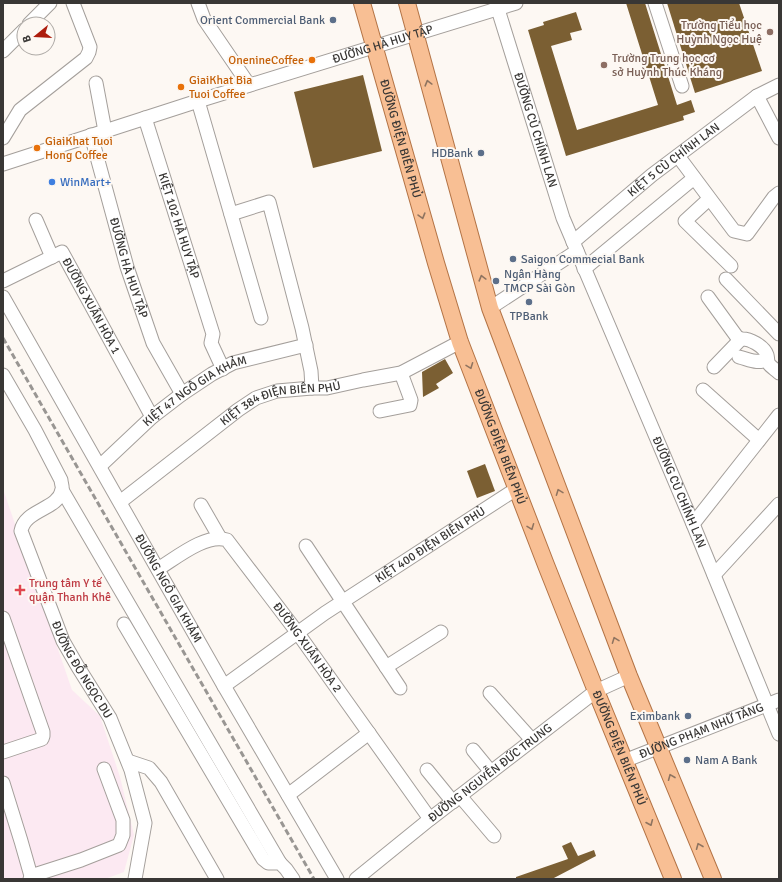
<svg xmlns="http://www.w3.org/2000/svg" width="782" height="882" font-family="Signika,sans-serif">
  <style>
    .medical { fill: #fce9f2 }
    .building { fill: #7b5f33 }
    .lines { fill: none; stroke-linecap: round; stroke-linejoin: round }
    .minor-casing { stroke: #a49f9b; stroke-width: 15 }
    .major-casing { stroke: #b37345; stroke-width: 18 }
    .minor { stroke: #fff; stroke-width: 13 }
    .major { stroke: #f8bf94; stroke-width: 16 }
    .rail { stroke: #999693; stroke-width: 3; stroke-dasharray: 6 3; stroke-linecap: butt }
    .oneway { stroke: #8f7460 }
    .service-dot { fill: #5c6f8a; stroke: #fdf8f3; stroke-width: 1.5 }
    .education-dot { fill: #8d6e63; stroke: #fdf8f3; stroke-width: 1.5 }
    .food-dot { fill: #e8710a; stroke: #fdf8f3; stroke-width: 1.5 }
    .shop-dot { fill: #3f7fe0; stroke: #fdf8f3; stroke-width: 1.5 }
    .health-dot { fill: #e0444e; stroke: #fdf8f3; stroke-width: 1.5 }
    .labels { text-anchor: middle; stroke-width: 4; stroke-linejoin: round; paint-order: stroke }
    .service-label { font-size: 12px; fill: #4e5e75; stroke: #fdf8f3; text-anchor: end }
    .education-label { font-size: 12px; fill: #785e54; stroke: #fdf8f3; text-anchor: end }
    .street-label { font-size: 12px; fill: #393735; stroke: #fdf8f3 }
    .food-label { font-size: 12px; fill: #c56008; stroke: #fdf8f3; text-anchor: start }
    .shop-label { font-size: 12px; fill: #366cbe; stroke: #fdf8f3; text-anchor: start }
    .health-label { font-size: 12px; fill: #be3a42; stroke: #fdf8f3; text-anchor: start }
  </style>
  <rect width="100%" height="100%" fill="#fdf8f3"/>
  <path class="medical" d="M3,489l69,201 28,26 20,61 14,58 -10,37 -19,7h-102z"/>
  <g class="building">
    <path d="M626,3h19l32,102 14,-5 4,12 -12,4 1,4 -118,36 -38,-126 16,-5 -1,-3 33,-10 6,18 -12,3 2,7 -21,6 26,84 81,-25z"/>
    <path d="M667,3h72l23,68 -67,22z"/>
    <path d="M363,75l19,76 -69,17 -19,-76z"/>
    <path d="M445,359l8,14 -17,11 3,4 -16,9 -1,-25z"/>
    <path d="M485,464l10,27 -18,7 -10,-27z"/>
    <path d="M571,842l7,14 16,-6 2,6 -44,23h-36v-2l52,-18 -6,-13z"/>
  </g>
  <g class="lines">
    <defs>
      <g id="minor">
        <path d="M198,3l6,16 45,66"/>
        <path id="s1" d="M496,3l67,215 130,306 86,210"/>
        <path d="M655,3l27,83"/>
        <path d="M29,24l21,-21"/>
        <path d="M3,51l21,-21"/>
        <path d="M96,83l9,48"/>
        <path d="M757,96l22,42"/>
        <path d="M198,101l63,217"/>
        <path id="s2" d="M145,118l68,216 -2,9 12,26"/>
        <path id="s3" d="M91,135l36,132 26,76 29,51"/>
        <path d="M3,138l17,-28 66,-52 3,-6 1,-5 -17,-44"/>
        <path d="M678,156l56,75 13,3 27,-37 5,-4"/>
        <path id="s4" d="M3,164l195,-63 318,-98"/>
        <path d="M709,199l-24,22 46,45"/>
        <path d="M231,214l38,-12 33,126 9,43 1,17"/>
        <path d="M36,220l16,37"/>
        <path id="s5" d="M573,242l79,-67 105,-79 22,-11"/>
        <path d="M584,269l110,-91"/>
        <path d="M726,279l53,55"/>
        <path id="s6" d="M3,281l59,-29 90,165"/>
        <path id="s7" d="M3,297l221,389 113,193"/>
        <path d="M708,297l29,40 4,2c8,-1 23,7 26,16 1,3 0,6 2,9 2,3 7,6 10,9"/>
        <path d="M490,308l87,-57"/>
        <path d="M739,357c9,2 20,8 28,2"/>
        <path d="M714,367l27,-28"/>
        <path id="s8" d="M3,375l32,55 26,50c0,3 2,7 1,10 -4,20 -37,19 -41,41l42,110 15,26 32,51 21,52 14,53 -10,56"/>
        <path d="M703,390l56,50"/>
        <path d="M380,411l30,-6 1,-5 -10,-27"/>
        <path id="s9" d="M100,466l52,-49 30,-23 30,-20 21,-11 73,-18"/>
        <path d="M62,490l218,373"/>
        <path id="s10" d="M120,502l118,-92 18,-12 21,-7 35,-3h15l36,-8 38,-7 59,-31"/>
        <path d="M201,505l19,33"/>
        <path d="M693,524l86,-109"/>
        <path d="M306,546l94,142"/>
        <path id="s11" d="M158,569c18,-11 48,-36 69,-29l70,92 133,187"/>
        <path d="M714,575l65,-71"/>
        <path d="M3,618l40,114v4l-1,3 -39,13"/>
        <path d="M124,624l139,235 5,4h12l6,6 7,10"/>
        <path d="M386,667l55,-35"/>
        <path id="s12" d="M224,686l101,-73 191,-124"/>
        <path d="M490,693l42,47"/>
        <path d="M473,750l18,22"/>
        <path d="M128,761l21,7 12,14 56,97"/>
        <path id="s13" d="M624,761l155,-61"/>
        <path d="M427,770l26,32"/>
        <path d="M3,783l18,58 10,35 -1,3"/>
        <path d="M288,795l81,-62"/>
        <path d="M460,796l34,40"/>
        <path d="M31,876l50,-16 38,-15 4,-10v-15l-19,-51"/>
        <path id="s14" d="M356,879l74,-60 166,-128 33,-15"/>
      </g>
      <g id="major">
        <path id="s15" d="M362,3l74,260 24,79 86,223 50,126 77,188"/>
        <path d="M407,3l83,305 139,368 84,203"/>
      </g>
    </defs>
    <use href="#minor" class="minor-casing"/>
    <use href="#major" class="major-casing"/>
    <use href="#minor" class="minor"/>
    <use href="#major" class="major"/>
    <path class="rail" d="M3,338l311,541"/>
  </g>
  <defs><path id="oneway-chevron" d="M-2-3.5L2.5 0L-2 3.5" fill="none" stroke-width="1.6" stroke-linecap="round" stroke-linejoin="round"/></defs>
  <g class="oneway">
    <use href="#oneway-chevron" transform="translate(428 83) rotate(-105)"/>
    <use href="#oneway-chevron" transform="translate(422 216) rotate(74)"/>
    <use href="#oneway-chevron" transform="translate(482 278) rotate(-105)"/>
    <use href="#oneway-chevron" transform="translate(470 366) rotate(69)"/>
    <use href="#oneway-chevron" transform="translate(559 492) rotate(-111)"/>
    <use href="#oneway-chevron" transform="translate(531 527) rotate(69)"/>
    <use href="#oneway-chevron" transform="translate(615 640) rotate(-111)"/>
    <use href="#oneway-chevron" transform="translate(671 777) rotate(-112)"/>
    <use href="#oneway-chevron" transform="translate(650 823) rotate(67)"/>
    <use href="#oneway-chevron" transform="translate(699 846) rotate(-112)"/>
  </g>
  <g class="service-dot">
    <circle cx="333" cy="20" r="4"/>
    <circle cx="481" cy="153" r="4"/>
    <circle cx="513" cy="259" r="4"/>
    <circle cx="496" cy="281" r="4"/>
    <circle cx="529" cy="302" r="4"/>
    <circle cx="688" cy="716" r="4"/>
    <circle cx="687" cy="760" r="4"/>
  </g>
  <g class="education-dot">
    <circle cx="770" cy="32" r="4"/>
    <circle cx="604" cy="65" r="4"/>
  </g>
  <g class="food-dot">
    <circle cx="312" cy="60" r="4"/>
    <circle cx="181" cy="87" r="4"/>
    <circle cx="37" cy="148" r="4"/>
  </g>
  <circle class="shop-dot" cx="52" cy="182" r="4"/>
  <path class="health-dot" d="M18 584h4v4h4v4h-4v4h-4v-4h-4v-4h4z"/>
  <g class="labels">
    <g class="service-label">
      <text x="325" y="24">Orient Commercial Bank</text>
      <text x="473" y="157">HDBank</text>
      <text x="521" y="263" text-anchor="start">Saigon Commecial Bank</text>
      <text x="504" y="278" text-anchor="start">Ngân Hàng<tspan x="504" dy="14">TMCP Sài Gòn</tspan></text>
      <text x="529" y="320" text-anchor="middle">TPBank</text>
      <text x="680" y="720">Eximbank</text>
      <text x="695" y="764" text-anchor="start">Nam A Bank</text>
    </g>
    <g class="education-label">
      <text x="762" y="29">Trường Tiểu học<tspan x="762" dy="14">Huỳnh Ngọc Huệ</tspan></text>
      <text x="612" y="62" text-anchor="start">Trường Trung học cơ<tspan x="612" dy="14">sở Huỳnh Thúc Kháng</tspan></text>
    </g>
    <g class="street-label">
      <text dy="4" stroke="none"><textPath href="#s4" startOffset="398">ĐƯỜNG HÀ HUY TẬP</textPath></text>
      <text dy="4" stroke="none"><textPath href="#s1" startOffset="133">ĐƯỜNG CÙ CHÍNH LAN</textPath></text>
      <text dy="4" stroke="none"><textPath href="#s15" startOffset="141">ĐƯỜNG ĐIỆN BIÊN PHỦ</textPath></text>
      <text dy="4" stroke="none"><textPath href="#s5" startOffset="130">KIỆT 5 CÙ CHÍNH LAN</textPath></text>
      <text dy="4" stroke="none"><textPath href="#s2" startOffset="113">KIỆT 102 HÀ HUY TẬP</textPath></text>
      <text dy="4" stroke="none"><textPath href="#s3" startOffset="138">ĐƯỜNG HÀ HUY TẬP</textPath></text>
      <text dy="4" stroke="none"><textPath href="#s6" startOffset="127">ĐƯỜNG XUÂN HÒA 1</textPath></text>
      <text dy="4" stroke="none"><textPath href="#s9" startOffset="122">KIỆT 47 NGÔ GIA KHẢM</textPath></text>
      <text dy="4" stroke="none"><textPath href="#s10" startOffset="193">KIỆT 384 ĐIỆN BIÊN PHỦ</textPath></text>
      <text dy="4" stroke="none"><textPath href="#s15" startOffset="465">ĐƯỜNG ĐIỆN BIÊN PHỦ</textPath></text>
      <text dy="4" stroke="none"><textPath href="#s1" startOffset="523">ĐƯỜNG CÙ CHÍNH LAN</textPath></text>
      <text dy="4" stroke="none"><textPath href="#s12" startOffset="250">KIỆT 400 ĐIỆN BIÊN PHỦ</textPath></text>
      <text dy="4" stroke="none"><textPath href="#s7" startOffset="335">ĐƯỜNG NGÔ GIA KHẢM</textPath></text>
      <text dy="4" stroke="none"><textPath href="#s11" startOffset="211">ĐƯỜNG XUÂN HÒA 2</textPath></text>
      <text dy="4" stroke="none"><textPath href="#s8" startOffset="342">ĐƯỜNG ĐỖ NGỌC DU</textPath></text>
      <text dy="4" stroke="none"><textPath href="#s13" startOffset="83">ĐƯỜNG PHẠM NHỮ TĂNG</textPath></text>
      <text dy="4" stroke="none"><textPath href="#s15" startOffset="789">ĐƯỜNG ĐIỆN BIÊN PHỦ</textPath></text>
      <text dy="4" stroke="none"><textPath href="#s14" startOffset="171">ĐƯỜNG NGUYỄN ĐỨC TRUNG</textPath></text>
    </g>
    <g class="food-label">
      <text x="304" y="64" text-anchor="end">OnenineCoffee</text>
      <text x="189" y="84">GiaiKhat Bia<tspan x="189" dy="14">Tuoi Coffee</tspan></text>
      <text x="45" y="145">GiaiKhat Tuoi<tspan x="45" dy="14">Hong Coffee</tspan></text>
    </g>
    <g class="shop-label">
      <text x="60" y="186">WinMart+</text>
    </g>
    <g class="health-label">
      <text x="29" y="587">Trung tâm Y tế<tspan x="29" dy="14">quận Thanh Khê</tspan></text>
    </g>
  </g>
  <rect width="782" height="882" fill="none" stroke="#393735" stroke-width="8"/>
  <g transform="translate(36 36) rotate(252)"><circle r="19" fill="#fdf8f3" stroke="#afaba7"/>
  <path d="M0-3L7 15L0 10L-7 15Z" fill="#ad1d0d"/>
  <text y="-6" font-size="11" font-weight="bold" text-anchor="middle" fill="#393735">B</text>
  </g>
</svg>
